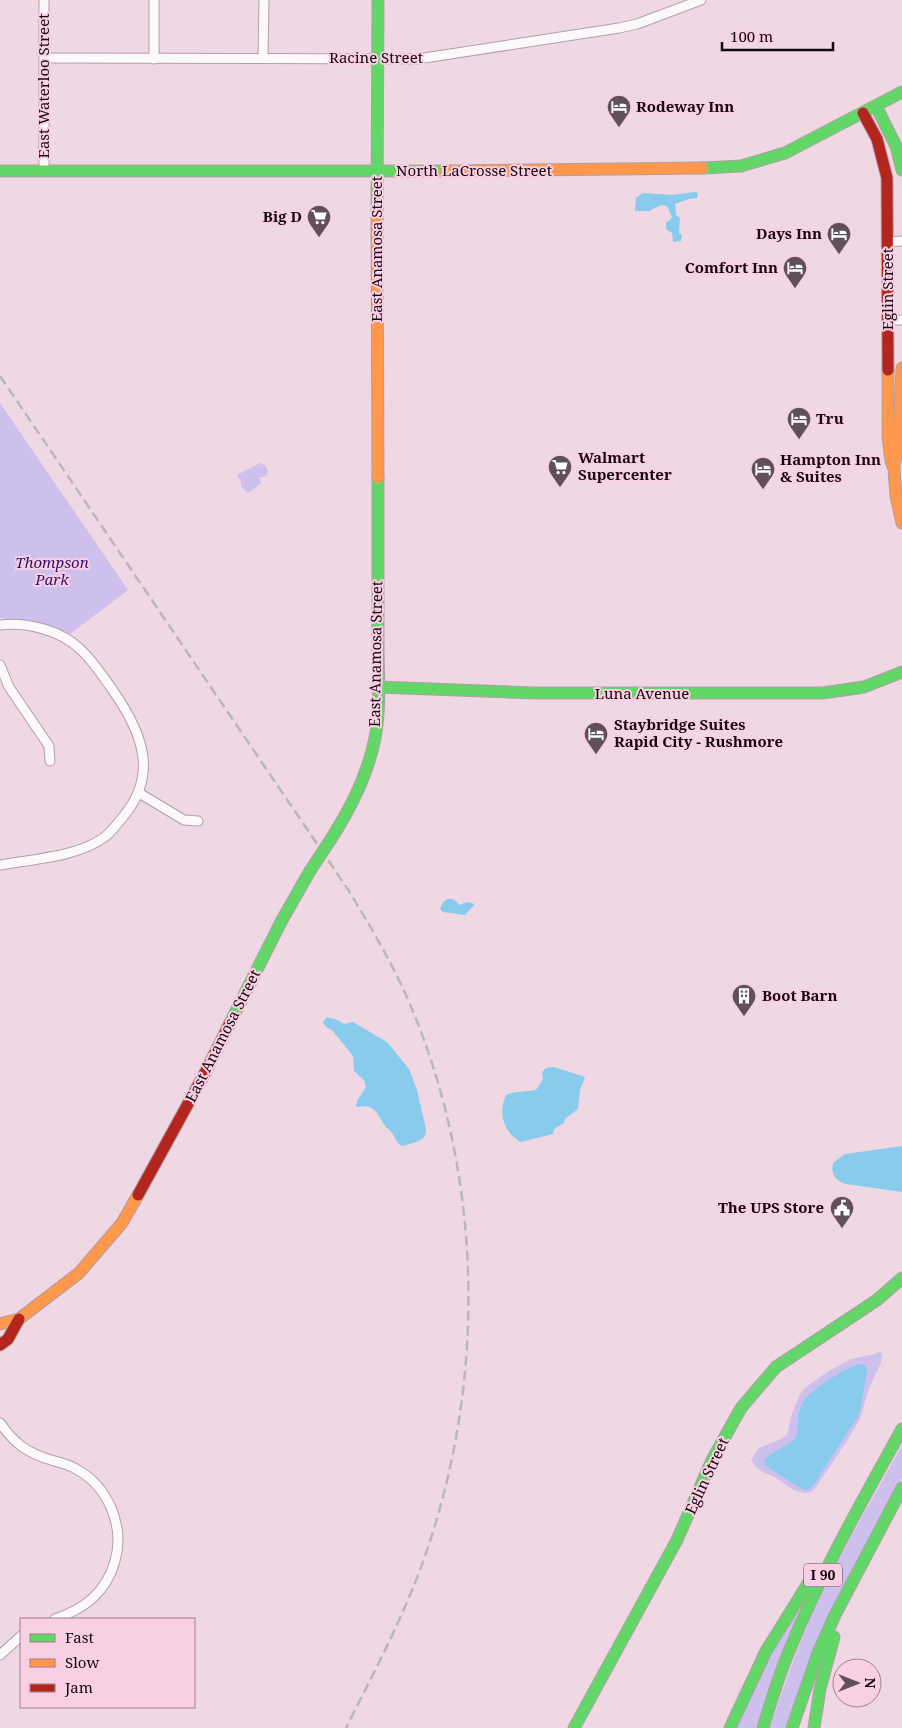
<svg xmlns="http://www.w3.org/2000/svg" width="902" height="1728" font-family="'Noto Serif',serif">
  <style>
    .green { fill: #cdc0ec }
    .water { fill: #88cbed }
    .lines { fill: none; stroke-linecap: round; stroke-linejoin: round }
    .street-casing { stroke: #b09fa7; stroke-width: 11 }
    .fast-casing { stroke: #b09fa7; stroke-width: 13 }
    .slow-casing { stroke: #b09fa7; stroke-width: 13 }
    .jam-casing { stroke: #b09fa7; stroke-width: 13 }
    .street { stroke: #fdf9fb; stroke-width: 9 }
    .fast { stroke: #63d668; stroke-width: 11 }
    .slow { stroke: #ff974d; stroke-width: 11 }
    .jam { stroke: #b3261e; stroke-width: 11 }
    .rail { stroke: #bbb6b8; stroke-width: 2.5; stroke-dasharray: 10 5; stroke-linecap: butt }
    .fast-bridge-casing { stroke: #b09fa7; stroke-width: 13; stroke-linecap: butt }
    .fast-bridge { stroke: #63d668; stroke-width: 11 }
    .labels { text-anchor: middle; stroke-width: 4; stroke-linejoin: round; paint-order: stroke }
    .shield { fill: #f8cfe3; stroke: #58434e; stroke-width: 1 }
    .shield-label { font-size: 14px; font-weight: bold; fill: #14070e }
    .street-label { font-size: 15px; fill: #14070e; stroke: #f8cfe3 }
    .poi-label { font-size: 15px; font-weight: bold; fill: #14070e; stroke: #f8cfe3; text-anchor: start }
    .park-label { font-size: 15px; font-style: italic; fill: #2d106d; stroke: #f8cfe3 }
  </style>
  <rect width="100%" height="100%" fill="#efd8e3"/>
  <g class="green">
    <path d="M0,403l128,187 -58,44 -27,-10 -43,-6z"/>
    <path d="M260,463l5,2 3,7 -2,4 -7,2 2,5 -13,10 -7,-7v-4l-4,-7z"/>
    <path d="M880,1351l2,4 -1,8 -12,25 -9,31 -13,22 -33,49c-15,9 -26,-5 -38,-12 -14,-8 -14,-3 -25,-18l8,-12 22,-9 6,-4 5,-22 8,-19 6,-7 21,-15 24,-13 24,-5z"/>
    <path d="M902,1445v33l-37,67 -78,183h-17c13,-41 28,-82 46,-122 25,-55 57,-108 86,-161z"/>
    <path d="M800,1607l-44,121h-21l30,-65z"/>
  </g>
  <g class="water">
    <path d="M694,192l4,1 -1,5 -8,1 -14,5 1,11 4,3 -1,15 3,2 -1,6 -8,1 -1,-9 -6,-4v-7l4,-2 2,-3 -5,-11c-7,-2 -11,1 -17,5h-15l1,-13 7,-5 29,2z"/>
    <path d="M447,899h6l7,6 7,-3 8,2 -10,11 -22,-3 -3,-3 3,-7z"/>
    <path d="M327,1017l11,3 6,4 9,-2 34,20 22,27 8,21 9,39c1,13 -14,14 -24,17 -6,-3 -6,-8 -10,-13 -1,-2 -4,-4 -6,-6 -8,-10 -10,-24 -27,-20l-3,-1 1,-5 9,-14 -2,-7 -10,-9 -1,-15 -21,-26 -6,-3 -3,-5z"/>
    <path d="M554,1067l31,10 -5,13 -2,19 -13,10 -1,4 -10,6 -1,5 -32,8c-18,-10 -23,-29 -15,-47 11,-4 19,-3 30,-5l7,-11 -1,-7 4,-4z"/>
    <path d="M902,1146v46l-56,-8c-10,-3 -16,-10 -13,-21l12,-9z"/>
    <path d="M860,1364l6,2 1,6 -6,35 -3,9 -43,67 -6,6 -5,1 -38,-24 -2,-5c9,-12 25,-13 33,-25 1,-9 0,-21 4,-30 7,-16 43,-37 59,-42z"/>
  </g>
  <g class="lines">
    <defs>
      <g id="street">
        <path d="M154,0v59"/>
        <path d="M45,58l373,1 201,-31 18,-4 64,-24"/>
        <path d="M263,58l1,-58"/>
        <path d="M44,171v-171"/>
        <path d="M889,242l13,-1"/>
        <path d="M889,320h13"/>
        <path d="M0,625c27,-3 61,5 81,25 13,12 23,28 33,42 28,41 45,82 9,125 -5,6 -11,14 -17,19 -27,21 -73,23 -106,29"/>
        <path d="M0,665l9,22 40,59 1,15"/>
        <path d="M139,793l45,27 14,1"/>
        <path d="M0,1423c14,20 27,30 51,37 9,3 18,4 25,9 32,17 49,57 39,92 -9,32 -31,48 -60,58"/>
        <path d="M0,1655l21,-19"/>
      </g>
      <g id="fast">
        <path d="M876,106l20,40 6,24"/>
        <path d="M703,168l38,-2 44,-13 117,-61"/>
        <path d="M0,171h445"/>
        <path d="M377,212l1,-212"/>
        <path d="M378,687l156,6h289l41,-6 38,-15"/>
        <path d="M331,839c20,-31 37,-65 44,-101 6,-31 3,-65 3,-96 0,-55 0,-109 0,-164"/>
        <path d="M230,1023l52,-103 28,-49"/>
        <path d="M574,1728l103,-188 35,-80 29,-52 35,-41 101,-67 25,-22"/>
        <path d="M730,1728l36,-77 48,-77"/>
        <path d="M763,1728c8,-27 16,-53 27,-79 31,-76 72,-148 112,-220"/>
        <path d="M792,1728l26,-75 17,-38 67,-127"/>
        <path d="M814,1728l6,-39 14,-52"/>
      </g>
      <g id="slow">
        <path d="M445,171l258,-3"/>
        <path d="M377,212l1,266"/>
        <path d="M888,370v67l3,24 3,8 2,27 6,27"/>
        <path d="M894,467l5,-29 3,-70"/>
        <path d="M0,1324l19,-5 60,-46 43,-50 16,-28"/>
      </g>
      <g id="jam">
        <path d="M863,113l14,26 10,39 1,192"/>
        <path d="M138,1195l68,-124 24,-48"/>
        <path d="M0,1345l8,-6 11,-20"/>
      </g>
    </defs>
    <use href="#street" class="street-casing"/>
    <use href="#fast" class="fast-casing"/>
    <use href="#slow" class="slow-casing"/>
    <use href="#jam" class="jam-casing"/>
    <use href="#street" class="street"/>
    <use href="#fast" class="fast"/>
    <use href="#slow" class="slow"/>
    <use href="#jam" class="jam"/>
    <path class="rail" d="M0,376l349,515c23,38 46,77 63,118 69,166 74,358 19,529 -21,67 -54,128 -85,190"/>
    <defs>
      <path id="fast-bridge" d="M310,871l21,-32"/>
    </defs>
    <use href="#fast-bridge" class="fast-bridge-casing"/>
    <use href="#fast-bridge" class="fast-bridge"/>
  </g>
  <defs>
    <symbol id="hotel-pin" viewBox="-11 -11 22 30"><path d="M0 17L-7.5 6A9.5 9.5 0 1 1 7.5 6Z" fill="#615059" stroke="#f8cfe3"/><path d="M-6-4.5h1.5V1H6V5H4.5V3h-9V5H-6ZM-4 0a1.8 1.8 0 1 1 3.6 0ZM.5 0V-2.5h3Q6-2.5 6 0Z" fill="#fff"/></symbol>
    <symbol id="supermarket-pin" viewBox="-11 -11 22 30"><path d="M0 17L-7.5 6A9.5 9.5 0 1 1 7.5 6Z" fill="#615059" stroke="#f8cfe3"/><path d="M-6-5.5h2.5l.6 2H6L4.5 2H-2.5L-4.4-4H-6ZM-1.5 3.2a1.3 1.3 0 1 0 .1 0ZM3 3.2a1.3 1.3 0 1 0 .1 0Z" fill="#fff"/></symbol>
    <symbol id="building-pin" viewBox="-11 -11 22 30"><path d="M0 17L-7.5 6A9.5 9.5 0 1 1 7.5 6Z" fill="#615059" stroke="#f8cfe3"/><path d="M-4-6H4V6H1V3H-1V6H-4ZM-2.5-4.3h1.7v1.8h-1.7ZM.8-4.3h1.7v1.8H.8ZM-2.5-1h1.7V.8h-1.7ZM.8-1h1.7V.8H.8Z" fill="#fff"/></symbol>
    <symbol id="civic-pin" viewBox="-11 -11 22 30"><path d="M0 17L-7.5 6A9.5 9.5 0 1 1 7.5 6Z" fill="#615059" stroke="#f8cfe3"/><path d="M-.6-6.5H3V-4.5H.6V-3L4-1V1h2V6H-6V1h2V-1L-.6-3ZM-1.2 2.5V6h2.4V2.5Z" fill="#fff"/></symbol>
  </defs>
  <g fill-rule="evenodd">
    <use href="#hotel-pin" x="605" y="93" width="28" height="38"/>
    <use href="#supermarket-pin" x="305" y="203" width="28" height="38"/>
    <use href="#hotel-pin" x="825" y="220" width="28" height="38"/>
    <use href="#hotel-pin" x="781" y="254" width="28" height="38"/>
    <use href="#hotel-pin" x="785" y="405" width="28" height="38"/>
    <use href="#supermarket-pin" x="546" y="453" width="28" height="38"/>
    <use href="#hotel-pin" x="749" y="455" width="28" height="38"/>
    <use href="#hotel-pin" x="582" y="720" width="28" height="38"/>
    <use href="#building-pin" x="730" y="982" width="28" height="38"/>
    <use href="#civic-pin" x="828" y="1194" width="28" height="38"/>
  </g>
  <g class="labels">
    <rect class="shield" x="804" y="1563.5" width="38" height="23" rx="4"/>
    <g class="shield-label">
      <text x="823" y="1580">I 90</text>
    </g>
    <g class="street-label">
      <text x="376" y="63">Racine Street</text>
      <text transform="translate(44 86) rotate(-90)" y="5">East Waterloo Street</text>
      <text x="474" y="176">North LaCrosse Street</text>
      <text transform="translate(377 249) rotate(-90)" y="5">East Anamosa Street</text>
      <text transform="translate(888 289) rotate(-90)" y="5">Eglin Street</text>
      <text transform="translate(376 654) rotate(-89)" y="5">East Anamosa Street</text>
      <text x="642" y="699">Luna Avenue</text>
      <text transform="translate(223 1036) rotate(-63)" y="5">East Anamosa Street</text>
      <text transform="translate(707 1476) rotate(-65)" y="5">Eglin Street</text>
    </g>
    <g class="poi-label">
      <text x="636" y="112">Rodeway Inn</text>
      <text x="302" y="222" text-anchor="end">Big D</text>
      <text x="822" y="239" text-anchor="end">Days Inn</text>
      <text x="778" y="273" text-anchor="end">Comfort Inn</text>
      <text x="816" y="424">Tru</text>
      <text x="578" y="463">Walmart<tspan x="578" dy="17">Supercenter</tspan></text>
      <text x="780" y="465">Hampton Inn<tspan x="780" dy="17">&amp; Suites</tspan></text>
      <text x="614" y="730">Staybridge Suites<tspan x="614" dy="17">Rapid City - Rushmore</tspan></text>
      <text x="762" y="1001">Boot Barn</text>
      <text x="824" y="1213" text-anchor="end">The UPS Store</text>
    </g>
    <g class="park-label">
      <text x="52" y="568">Thompson<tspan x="52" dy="17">Park</tspan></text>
    </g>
  </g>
  <rect x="20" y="1618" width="175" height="90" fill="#f8cfe3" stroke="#9d7f8e"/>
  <rect x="30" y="1634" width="25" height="8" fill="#63d668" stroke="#9d7f8e"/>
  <text x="65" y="1643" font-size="15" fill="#14070e">Fast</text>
  <rect x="30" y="1659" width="25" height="8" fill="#ff974d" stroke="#9d7f8e"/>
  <text x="65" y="1668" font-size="15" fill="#14070e">Slow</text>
  <rect x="30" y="1684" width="25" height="8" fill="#b3261e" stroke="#9d7f8e"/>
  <text x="65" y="1693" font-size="15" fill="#14070e">Jam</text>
  <g transform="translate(857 1683) rotate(90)"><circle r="24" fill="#f8cfe3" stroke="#9d7f8e"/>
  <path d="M0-4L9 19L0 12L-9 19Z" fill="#615059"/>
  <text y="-8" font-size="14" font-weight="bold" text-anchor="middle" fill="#14070e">N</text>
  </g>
  <path d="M722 42v8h111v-8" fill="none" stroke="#14070e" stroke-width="2.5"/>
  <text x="730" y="42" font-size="15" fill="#14070e" stroke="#f8cfe3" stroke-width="4" paint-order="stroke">100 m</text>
</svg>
